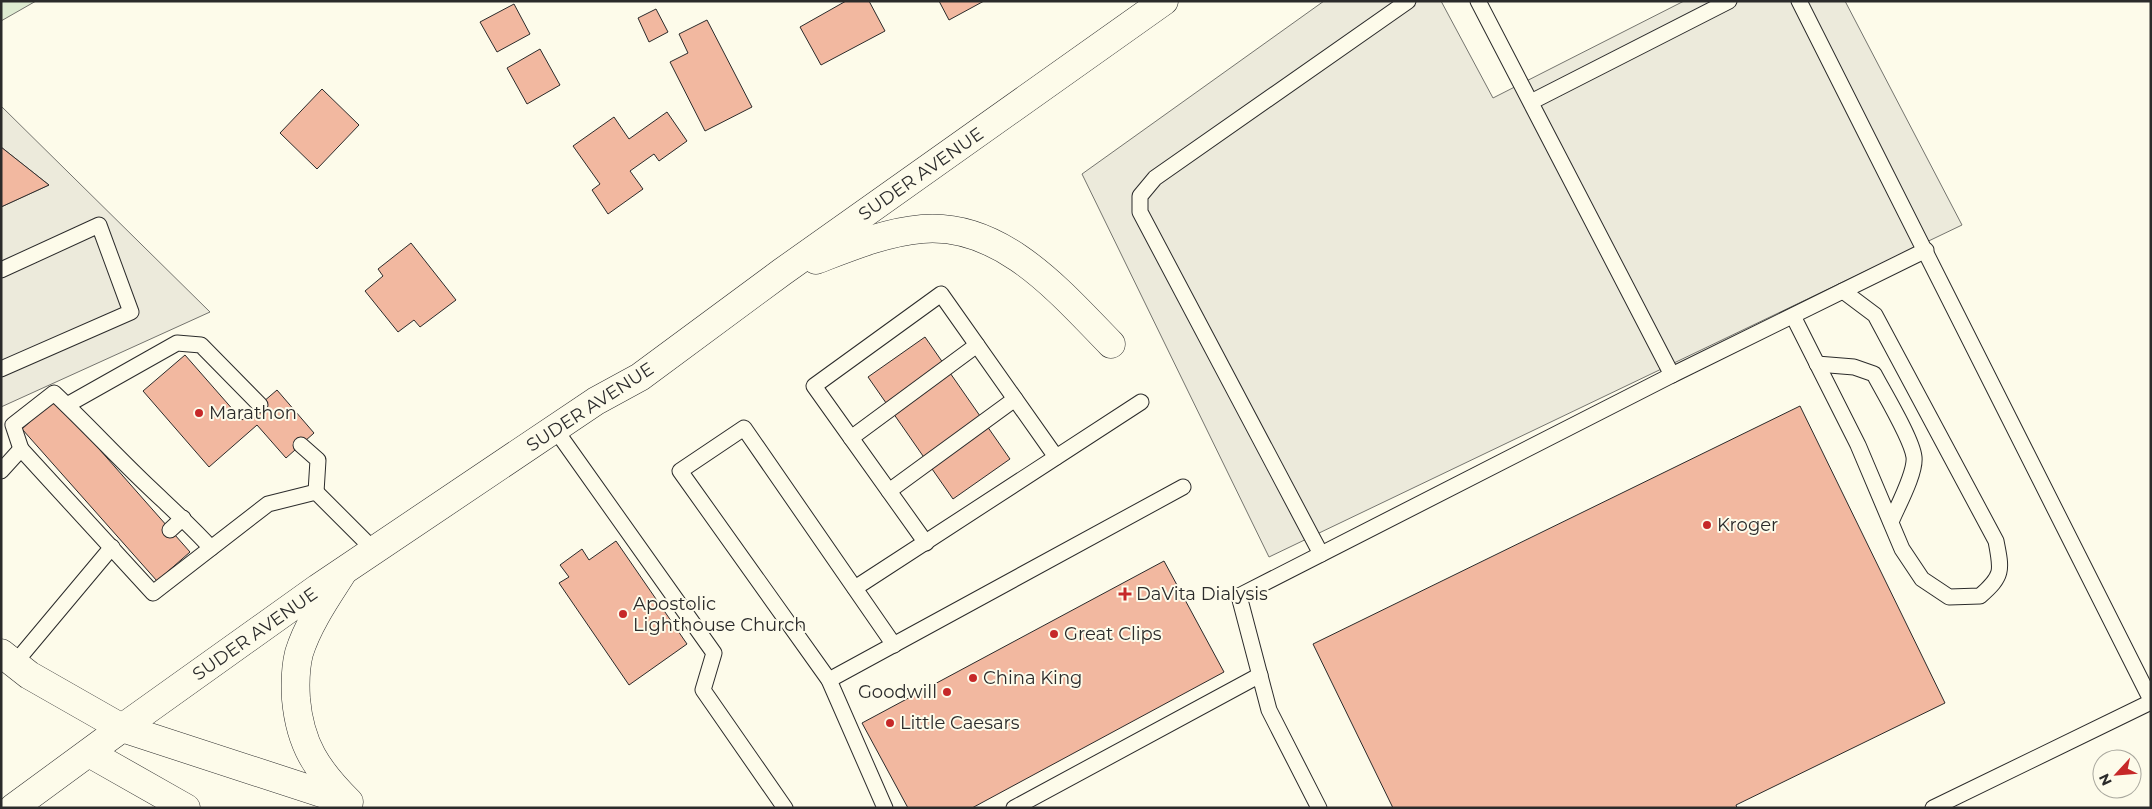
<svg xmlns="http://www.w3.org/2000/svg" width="2152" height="809" font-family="Montserrat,sans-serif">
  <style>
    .green { fill: #deebd1; stroke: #74746e }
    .parking { fill: #eceadb; stroke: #74746e }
    .building { fill: #f2b8a0; stroke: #2b2b2b }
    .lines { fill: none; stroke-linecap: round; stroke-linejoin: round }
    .service-casing { stroke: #2b2b2b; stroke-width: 17 }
    .tertiary-casing { stroke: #2b2b2b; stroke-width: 29 }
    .secondary-casing { stroke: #2b2b2b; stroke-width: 29 }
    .motorway-casing { stroke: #2b2b2b; stroke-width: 29 }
    .service { stroke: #fdfbea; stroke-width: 15 }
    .tertiary { stroke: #fdfbea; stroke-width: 28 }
    .secondary { stroke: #fdfbea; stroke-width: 28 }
    .motorway { stroke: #fdfbea; stroke-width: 28 }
    .poi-dot { fill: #c62828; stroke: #fdfbea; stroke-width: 2 }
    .labels { text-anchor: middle; stroke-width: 4; stroke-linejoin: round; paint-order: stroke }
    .street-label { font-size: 18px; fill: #2b2b2b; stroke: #fdfbea }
    .poi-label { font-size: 18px; fill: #2b2b2b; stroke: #fdfbea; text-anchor: start }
  </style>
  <rect width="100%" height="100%" fill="#fdfbea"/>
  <path class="green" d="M1,1h35l-35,20z"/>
  <g class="parking">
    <path d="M1324,1h117l52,97 191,-97h161l117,224 -693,332 -187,-383z"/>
    <path d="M1,106l209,206 -209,95v-200l48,-22 -48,-38z"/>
  </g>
  <g class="building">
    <path d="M846,1h23l16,30 -64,34 -21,-38z"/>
    <path d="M939,1h45l-35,19z"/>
    <path d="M514,4l16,30 -33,18 -17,-30z"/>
    <path d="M656,9l12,23 -19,10 -11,-24z"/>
    <path d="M707,20l45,87 -47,24 -35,-69 18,-9 -9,-19z"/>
    <path d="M540,49l20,36 -33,19 -20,-36z"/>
    <path d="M322,89l37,36 -42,44 -37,-36z"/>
    <path d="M667,112l20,29 -28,20 -5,-7 -24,17 13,18 -35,25 -16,-24 8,-6 -27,-38 41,-29 15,22z"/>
    <path d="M1,147l48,38 -48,22z"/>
    <path d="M411,243l45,57 -36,27 -6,-7 -16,12 -33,-41 18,-15 -5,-7z"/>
    <path d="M925,337l85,122 -57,40 -85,-122z"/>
    <path d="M185,355l57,65 35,-30 37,43 -28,25 -29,-33 -48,42 -66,-76z"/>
    <path d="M55,399l135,153 -33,29 -135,-152z"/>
    <path d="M1800,406l145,297 -209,102 1,3h-344l-80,-164z"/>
    <path d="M616,541l71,103 -58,41 -70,-102 10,-6 -9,-12 22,-16 7,11z"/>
    <path d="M1164,561l60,111 -252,136h-64l-46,-85z"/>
  </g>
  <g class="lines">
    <defs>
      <g id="service">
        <path d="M1799,1l352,699"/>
        <path d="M1531,102l198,-101"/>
        <path d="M1,270l98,-45 32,87 -130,57"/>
        <path d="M1793,316l65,129 44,104 20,30 27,18 31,-1c23,-20 22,-25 16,-55l-121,-226 -32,-24"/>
        <path d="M1817,364l37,3 20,7c10,19 38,65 40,83 2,16 -17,50 -23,65"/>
        <path d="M1672,375l254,-125"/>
        <path d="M67,405l110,-62 24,2 59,60"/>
        <path d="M555,429l159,224 -11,37 82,118"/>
        <path d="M851,438l126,-93"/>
        <path d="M301,445l17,15 -2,32"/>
        <path d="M21,449l-8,-24 41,-32c33,31 64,65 97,96 20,19 41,38 60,59"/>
        <path d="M1,471l20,-22 132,144 115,-89 48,-12 58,58"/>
        <path d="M889,491l126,-92"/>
        <path d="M170,530l13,-12"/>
        <path d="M926,543l-112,-157 127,-92 115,163"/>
        <path d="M1321,554l-181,-342v-16l15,-18 253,-177"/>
        <path d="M855,588l286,-186"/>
        <path d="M14,664l98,-117"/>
        <path d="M829,680l354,-193"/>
        <path d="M885,808l-56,-128 -149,-209 64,-43 150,217"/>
        <path d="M1014,808l246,-133"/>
        <path d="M1319,808l-50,-98 -30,-114 433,-221 -194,-374"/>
        <path d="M1933,808l218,-106"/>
      </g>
      <g id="tertiary">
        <path d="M816,260c34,-13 70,-28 106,-31 80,-7 139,64 189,115"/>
        <path d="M1,653l28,22 93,53 196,-140 278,-187 44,-24 142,-105 382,-271"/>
      </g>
      <path id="secondary" d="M13,808l109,-80"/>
      <g id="motorway">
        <path d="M343,572c-16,25 -35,52 -44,81 -4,16 -4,30 -3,46 4,46 21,71 53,103"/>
        <path d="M122,728l224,73"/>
        <path d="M89,753l97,55"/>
      </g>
    </defs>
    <use href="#service" class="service-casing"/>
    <use href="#tertiary" class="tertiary-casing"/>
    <use href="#secondary" class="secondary-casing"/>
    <use href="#motorway" class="motorway-casing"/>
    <use href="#service" class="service"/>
    <use href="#tertiary" class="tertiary"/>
    <use href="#secondary" class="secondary"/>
    <use href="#motorway" class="motorway"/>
  </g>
  <g class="poi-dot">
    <circle cx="199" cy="413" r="5"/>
    <circle cx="1707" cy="525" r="5"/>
    <path d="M1122.5 586.5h5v5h5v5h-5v5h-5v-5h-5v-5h5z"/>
    <circle cx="623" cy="614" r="5"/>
    <circle cx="1054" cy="634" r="5"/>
    <circle cx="973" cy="678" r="5"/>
    <circle cx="947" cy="692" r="5"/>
    <circle cx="890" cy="723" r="5"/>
  </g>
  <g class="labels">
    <g class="street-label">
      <text transform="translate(921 174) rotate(-35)" y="6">SUDER AVENUE</text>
      <text transform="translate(590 407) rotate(-33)" y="6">SUDER AVENUE</text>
      <text transform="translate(255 634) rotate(-35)" y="6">SUDER AVENUE</text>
    </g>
    <g class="poi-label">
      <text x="209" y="419">Marathon</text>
      <text x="1717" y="531">Kroger</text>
      <text x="1136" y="600">DaVita Dialysis</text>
      <text x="633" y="610">Apostolic<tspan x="633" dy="21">Lighthouse Church</tspan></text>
      <text x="1064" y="640">Great Clips</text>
      <text x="983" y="684">China King</text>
      <text x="937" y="698" text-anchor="end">Goodwill</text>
      <text x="900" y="729">Little Caesars</text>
    </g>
  </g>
  <rect width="2152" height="809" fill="none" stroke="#2b2b2b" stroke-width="5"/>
  <g transform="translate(2117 774) rotate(244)"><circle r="24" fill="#fdfbea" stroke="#a9a89e"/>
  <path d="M0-4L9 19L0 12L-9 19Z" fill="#c62828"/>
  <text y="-8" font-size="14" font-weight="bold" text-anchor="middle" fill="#2b2b2b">N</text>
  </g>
</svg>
